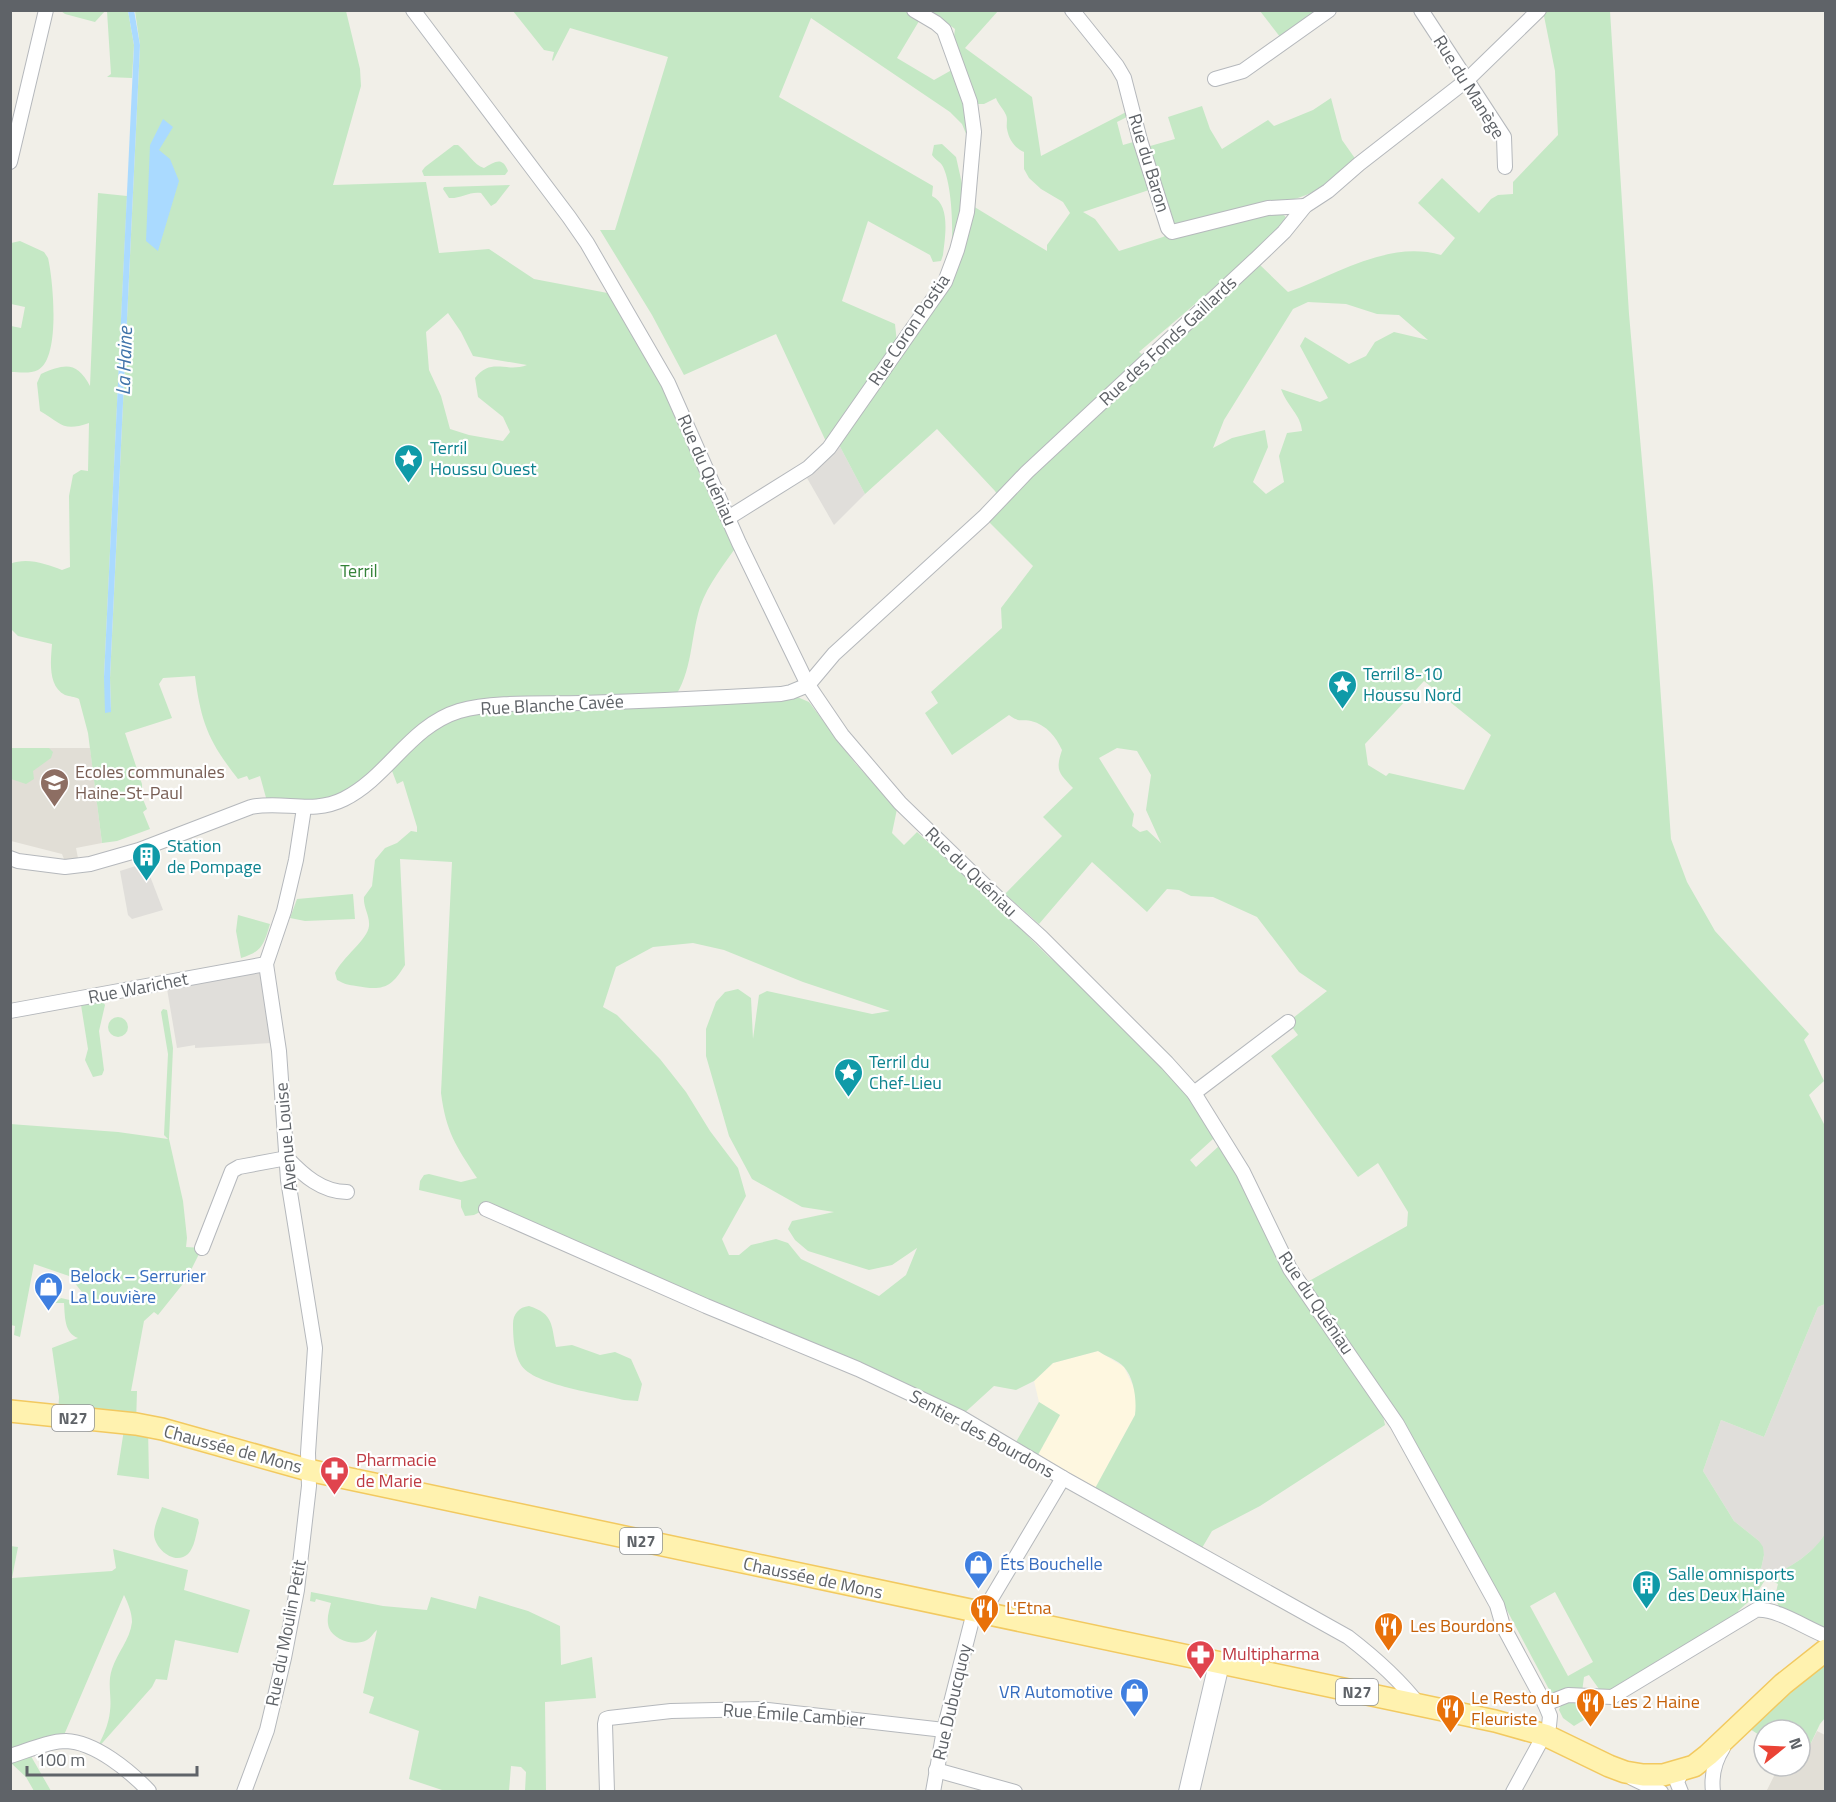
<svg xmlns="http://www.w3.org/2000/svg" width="1836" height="1802" font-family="'Titillium Web',sans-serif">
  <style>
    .commercial { fill: #fef7e0 }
    .industrial { fill: #e0deda }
    .education { fill: #e1ded6 }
    .green { fill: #c5e8c5; fill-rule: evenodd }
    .water { fill: #aadaff }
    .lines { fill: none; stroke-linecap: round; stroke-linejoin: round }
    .street-casing { stroke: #b5b8bc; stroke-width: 16 }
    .secondary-casing { stroke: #b6babf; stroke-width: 22 }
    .primary-casing { stroke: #f2c960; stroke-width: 24 }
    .street { stroke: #fff; stroke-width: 14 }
    .secondary { stroke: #fff; stroke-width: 20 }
    .primary { stroke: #fff2af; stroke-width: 21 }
    .labels { text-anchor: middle; stroke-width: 4.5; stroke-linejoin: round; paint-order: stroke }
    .shield { fill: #fff; stroke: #8f9295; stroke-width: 1.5 }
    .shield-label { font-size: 16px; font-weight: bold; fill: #5f6368 }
    .street-label { font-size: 18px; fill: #5f6368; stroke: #fff }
    .culture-label { font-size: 18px; fill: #0d838f; stroke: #fff; text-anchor: start }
    .park-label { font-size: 18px; fill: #348238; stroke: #fff }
    .education-label { font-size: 18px; fill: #785e54; stroke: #fff; text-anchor: start }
    .shop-label { font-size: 18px; fill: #366cbe; stroke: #fff; text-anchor: start }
    .health-label { font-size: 18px; fill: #be3a42; stroke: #fff; text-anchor: start }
    .food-label { font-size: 18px; fill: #c56008; stroke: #fff; text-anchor: start }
    .water-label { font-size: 20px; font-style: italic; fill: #4174aa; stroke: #fff }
  </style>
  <rect width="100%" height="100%" fill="#f1efe8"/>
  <path class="commercial" d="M1098,1351l26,16 11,23 2,15 -2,10 -43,79 -58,-32 26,-47 -21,-13 -5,-21 19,-18z"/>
  <g class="industrial">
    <path d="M836,439l29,55 -31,31 -31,-54z"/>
    <path d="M145,863l18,47 -31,9 -4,-4 -8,-44z"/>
    <path d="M264,964l7,79 -76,5v-3l-18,3 -11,-65z"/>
    <path d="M1825,1304l1,230 -7,10 -18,15 -20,13 -7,10 -15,-4 5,-23 -5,-14 -25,-20 -31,-50 18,-51 43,17 54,-130z"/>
  </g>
  <g class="education">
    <path d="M10,748h80l12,95 -26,5 2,10 -12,6 -4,-10 -51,-13z"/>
    <path d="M1817,1731l8,4v56l-59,1 13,-26h21v-20l8,3z"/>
  </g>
  <g class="green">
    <path d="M61,11h44l-10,11 -30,-8z"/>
    <path d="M107,11h21l6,34 -2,33 -25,-1 4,-3z"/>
    <path d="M135,11h211l14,58 1,17 -28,99 93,-3 13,71 50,-4 45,30 84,16 121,248c-14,20 -31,41 -39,64 -10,32 -7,64 -27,93l122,-4 14,6 46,61 42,46 -5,24 12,12 13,-13 80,73 51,51 106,93 26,27 122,209 105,-59 1,-14 -30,-49 -20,14 -87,-121 27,-21 -10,-13 39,-31 -28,-19 -42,-55 -44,-20 -22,-1 -12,-6 -12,-1 -20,23 -55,-50 -53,62 -34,-30 57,-58 -19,-19 30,-29c-14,-15 -18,-17 -11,-38 -6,-13 -15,-25 -31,-29 -11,-2 -11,2 -22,-6l-57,40 -27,-42 13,-10 -7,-11 71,-64 -1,-20 32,-42 -49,-49 17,-16 -6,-10 -58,-62 -72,65 -29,-55 -7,9 -53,-114 -92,41 -32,-60 -52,-85h15l53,-173 -98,-29 -17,33 -1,-1 2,-8 -10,-2 -31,-39h412l-28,47 37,22 23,-13 -4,-23 2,-15 -25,-18h68l-33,37 67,49 9,59 91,-47 1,5 -16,8 6,23 17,-5 3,8 32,-9 -7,-22 34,-11 8,23 12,20 46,-29 6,6 39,-16 18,-12 11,42 17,24c-23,15 -44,31 -72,37l-7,12 5,3 2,5 -36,35 -112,96 15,11 106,-98 28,27c49,-17 99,-52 153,-37l14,-17 -37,-35 24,-25 37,35 12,-14 7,-4 15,-1v-12l45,-47 -3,-64 -12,-60h67l19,303 24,271 18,254 16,43 28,49 94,103 -5,6 20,41 -15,14 16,31v178l-7,3 -54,130 -43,-17 -18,51 31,50 25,20 4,6 1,8 -5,23 6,2 -10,16 -17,15 4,7 -138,75 -5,-4 -10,-14 -5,2 -2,15 -30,3 -50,-94 -117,-195 -2,10 2,9 -125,81 -48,25 -13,22 -107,-59 43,-79c2,-15 -1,-37 -11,-48 -6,-7 -19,-11 -26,-16l-45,12 -19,18 -18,9 -22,-4 -34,31 -474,-208 -12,6 -9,1 -4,-9v-7l-42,-10 1,-9 4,-6 5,-1 32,8 16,-4c-21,-32 -31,-46 -36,-85l11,-231 -52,-3 5,106c-14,23 -22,26 -49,21 -7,-1 -12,-2 -19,-6l-2,-7c7,-15 33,-34 34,-47 1,-10 -6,-19 -5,-29l8,-11 3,-26 10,-12 12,-5 14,-12 6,1v-5l-14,-46 -6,3 -8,-21 -43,35 -78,7 -8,-29 -11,4 -2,-4 -9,3c-29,-37 -37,-56 -43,-103l-32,2 -4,6 13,34 -47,15 17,51v13l5,12 -4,3 7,17 -33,12 -15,2 -14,-110 -9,-34c-5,-3 -9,-2 -14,-4 -18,-9 -14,-36 -13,-51l-34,-8 -7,-7 -1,-65c17,-7 36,0 52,6l8,-3 -1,-71 4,-21 8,-5 7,1 1,-48c-26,9 -27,1 -49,-12l-3,-28 4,-9c25,-11 36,-12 49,12l8,-193 29,3 -23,481 7,35 -1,-34 30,-633zM811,18l139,94 12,12 7,17 8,-37h7l12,-6c2,6 7,10 10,17 2,4 0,10 1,14 2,11 8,19 17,23v17l5,9 12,11 22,13 7,11 -23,32v6l-79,-48 -1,3 -11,-49 -14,-13 -8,1 -2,10c4,6 10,7 12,14 10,24 12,93 -1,115 -12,21 -31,40 -46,59l-2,-19 -53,-23 26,-80 62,34 3,7 8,-1 2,-6c2,-18 8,-50 -11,-59l1,-10 -154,-89zM1155,188l17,44 -9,5 -44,14 -24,-32 -12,-7zM1308,302l38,2 31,10 22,1 29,25 -34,-8 -19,10 -9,14 -17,8 -44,-27 -5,9 28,52 -8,4 -39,-13c6,17 20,26 21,42l-15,2 -8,23 5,26 -18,12 -13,-12 15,-35 -3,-17 -33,8 -19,10 11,-28 69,-111zM448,313l13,19 12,24 54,9c-21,8 -36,-8 -52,13l3,19 25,20 7,15 -7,9 -34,-6 -19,-6 -9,-33 -12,-26 -3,-38zM1424,681l67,54 -27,55 -75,-17 -3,3 -18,-11 -3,-21zM1117,748l20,3 14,24 -5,35 15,33 -14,-13 -7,2 -8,-6 2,-12 -35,-56zM693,943l31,7 79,32 87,29 -18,3 -105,-23 -8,4 -6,44 -2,-41 -13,-9 -13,3 -9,10 -10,27v27l23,80 23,43 50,28 32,5 -42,9 -4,8 7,11 13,11 61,19 23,-5 25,-17 -11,27 -27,21 -78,-37 -13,-16 -12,-4 -25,6 -12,10h-10l-7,-16 24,-43 -8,-28 -28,-37 -24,-39 -26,-33 -43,-44 -14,-8 13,-40 37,-20zM1213,1139l6,7 -23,21 -6,-7zM1555,1592l38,70 -25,14 -38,-70z"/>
    <path d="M1260,11h69l-45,31z"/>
    <path d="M454,145h4c9,7 16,20 26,23 11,-6 18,-12 24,3l-3,4 -81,1 -2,-5 3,-4z"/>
    <path d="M510,185l-14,18 -5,3 -10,-13c-11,-2 -21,6 -32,5l-6,-9 1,-2z"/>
    <path d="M20,241l24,11 4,6c5,21 13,100 -10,112 -8,4 -19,2 -27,2v-46l10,2 4,-21 -14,-3v-61z"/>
    <path d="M10,748h39l4,4 -2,6 -18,13 1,8 -8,5 -15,-5z"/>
    <path d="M353,894l2,25 -50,2 -15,-3 7,-19z"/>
    <path d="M238,915l32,9c-6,20 -8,28 -29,34l-5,-27z"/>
    <path d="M103,1002l2,3 -6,26 5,39 -2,5 -9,2 -8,-17 3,-11 -7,-44z"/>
    <path d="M163,1009l4,1 6,38 -4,91 14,62 4,37 -1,9 16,1 -16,32 -28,35 -4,-3 -10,9 -13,70h6l-1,33 12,3 1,52 -32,-4 8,-52 -67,-7 1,-19 -7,-49 26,-10c-14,-5 -13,-22 -14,-35h-9l6,-5 13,3 12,-4 -17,-21 -35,-12 -14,73 -6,-2 1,-9 -4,-1 -1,-201 108,8 50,7 -4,-4 4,-81 -7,-42z"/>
    <circle cx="118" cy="1027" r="10"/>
    <path d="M529,1306c25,8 22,19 27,41l16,-2 28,10 15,-3 16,7 11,25 -4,17 -14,-1c-23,-6 -91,-15 -103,-35 -7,-11 -8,-28 -8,-41 0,-10 6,-17 16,-18z"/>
    <path d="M1039,1402l21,13 -26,47 -22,-13z"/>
    <path d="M162,1507l36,12 1,4c-3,10 -4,24 -11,31 -13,12 -33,-5 -34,-19 0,-10 5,-19 8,-28z"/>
    <path d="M1825,1534v102l-43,-25c-7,-8 -7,-17 -4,-27l-4,-2c5,-11 17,-16 27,-23 9,-7 18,-15 24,-25z"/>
    <path d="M10,1546l8,1 -6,31 100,-7 4,-3 -3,-19 75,21 -4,20 66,20 -12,43 -63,-13 -8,40 -11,-1 -4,8 -56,63c6,-11 13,-26 14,-39 2,-15 -3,-27 2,-42 5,-16 18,-29 20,-47 0,-9 -4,-19 -8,-27l-63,147 -33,9 23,40h-17l-8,-14 -15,-14v-3z"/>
    <path d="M311,1592l72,14 44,4 4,-13 45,12 3,-13 49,15 32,15 1,39 31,-8 4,41 -51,4 1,89h-21l1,-19 -5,-5 -10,-1 -2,25h-64l-36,-12 10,-48 -50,-18 5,-16 -11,-4 14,-63c-4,3 -6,8 -10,10 -12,7 -33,0 -38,-12 -3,-9 0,-17 2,-25l-15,-4 -1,3 -5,-1z"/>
    <path d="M1825,1652v66l-5,6 -12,25 -8,-3v-16h-36v8l-22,-14z"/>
    <path d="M1582,1700l20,6v3l-28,17 -11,-8 -4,-8 2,-6 5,-3z"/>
  </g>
  <g class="water">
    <path d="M134,10l6,35 -30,633 1,34 -6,1 -1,-36 30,-632 -6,-34z"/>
    <path d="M163,119l10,8 -14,23 11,9 9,22 -21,70 -12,-10 4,-96z"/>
  </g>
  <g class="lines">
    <defs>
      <g id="street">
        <path d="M413,10l156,207 18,26 81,140 71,160 69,142 34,50 58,68 100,97 41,37 126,126 27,30 49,79 47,97 107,155 100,181 6,21 42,78 5,12 -1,10 -36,66"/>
        <path d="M1072,10l45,56 7,12 16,62 28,88 4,4 96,-24 37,-2"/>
        <path d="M1421,10l83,127 1,30"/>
        <path d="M1215,79l28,-8 86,-61"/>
        <path d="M10,162l36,-152"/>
        <path d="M728,518l80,-50 21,-20 116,-166 12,-32 10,-38 7,-80 -4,-30 -26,-72 -8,-7 -22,-13"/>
        <path d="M10,858l8,3 47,6 25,-3 49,-14 112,-43c32,-7 61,8 93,-8 44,-22 66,-73 115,-88 35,-10 85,-7 122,-8 67,-2 133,-5 200,-9l10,-2 17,-7 26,-31 150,-137 43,-45 230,-214 27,-26 21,-26 23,-15 31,-27 108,-84 72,-70"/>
        <path d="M10,1011l256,-47"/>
        <path d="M1194,1093l94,-71"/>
        <path d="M287,1158c16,17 35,34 60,34"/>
        <path d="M486,1209l220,97 152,63 102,48 103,61 285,159c26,20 51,42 71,68"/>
        <path d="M202,1248l30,-77 7,-4 48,-9"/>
        <path d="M982,1614l81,-136"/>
        <path d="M1545,1704l23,-9 44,2 144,-87c21,-2 49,18 70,26"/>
        <path d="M10,1756c17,-5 38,-15 56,-15 29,1 64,30 83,50"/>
        <path d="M936,1770l79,22"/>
        <path d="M1632,1778l29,14"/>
        <path d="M244,1792l23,-62 17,-72 13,-68 12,-104 -1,-33 7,-105 -27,-168 -9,-129 -13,-87 18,-53 12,-51 8,-52"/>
        <path d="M607,1792l-2,-68 1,-5 3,-1 62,-7 89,-2 184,21"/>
        <path d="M933,1792l11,-62 30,-118"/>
        <path d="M1681,1792l-4,-10 6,-13"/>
        <path d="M1713,1792c-2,-17 1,-30 10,-44"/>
      </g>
      <path id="secondary" d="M1189,1792l30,-128"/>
      <path id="primary" d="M10,1411l126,13 26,5 146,41 1187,251 50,14 64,31 16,6 18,3h20l31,-9 14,-11 75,-71 43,-34"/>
    </defs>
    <use href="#street" class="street-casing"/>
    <use href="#secondary" class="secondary-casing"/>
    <use href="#primary" class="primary-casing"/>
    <use href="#street" class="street"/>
    <use href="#secondary" class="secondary"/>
    <use href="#primary" class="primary"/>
  </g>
  <defs>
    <symbol id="sight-pin" viewBox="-11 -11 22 30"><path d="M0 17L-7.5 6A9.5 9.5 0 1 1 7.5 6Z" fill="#0f9aa8" stroke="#fff"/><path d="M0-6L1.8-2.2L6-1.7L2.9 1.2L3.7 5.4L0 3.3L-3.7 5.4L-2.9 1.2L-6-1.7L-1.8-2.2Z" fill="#fff"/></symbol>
    <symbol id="school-pin" viewBox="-11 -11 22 30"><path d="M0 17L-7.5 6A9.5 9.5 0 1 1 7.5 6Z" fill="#8d6e63" stroke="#fff"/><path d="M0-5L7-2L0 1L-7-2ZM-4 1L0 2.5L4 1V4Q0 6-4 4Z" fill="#fff"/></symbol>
    <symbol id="building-pin" viewBox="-11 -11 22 30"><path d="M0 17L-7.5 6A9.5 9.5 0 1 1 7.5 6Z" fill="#0f9aa8" stroke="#fff"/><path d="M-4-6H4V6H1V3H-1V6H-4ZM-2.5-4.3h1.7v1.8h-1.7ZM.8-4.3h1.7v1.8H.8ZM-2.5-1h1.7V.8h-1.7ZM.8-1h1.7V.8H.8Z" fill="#fff"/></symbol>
    <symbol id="shop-pin" viewBox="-11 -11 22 30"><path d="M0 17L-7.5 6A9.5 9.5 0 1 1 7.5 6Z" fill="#3f7fe0" stroke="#fff"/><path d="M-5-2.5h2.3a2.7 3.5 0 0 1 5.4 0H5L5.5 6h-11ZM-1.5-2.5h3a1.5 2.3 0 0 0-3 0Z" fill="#fff"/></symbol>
    <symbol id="pharmacy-pin" viewBox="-11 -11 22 30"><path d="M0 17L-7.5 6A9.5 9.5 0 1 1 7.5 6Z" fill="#e0444e" stroke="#fff"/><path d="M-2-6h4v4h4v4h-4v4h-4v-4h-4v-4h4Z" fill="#fff"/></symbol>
    <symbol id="restaurant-pin" viewBox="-11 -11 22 30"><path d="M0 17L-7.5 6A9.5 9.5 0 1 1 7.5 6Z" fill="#e8710a" stroke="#fff"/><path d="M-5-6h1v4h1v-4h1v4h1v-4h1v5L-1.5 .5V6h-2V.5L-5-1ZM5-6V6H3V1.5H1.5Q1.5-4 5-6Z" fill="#fff"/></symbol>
  </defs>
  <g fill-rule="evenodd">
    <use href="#sight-pin" x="392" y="442" width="33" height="45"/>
    <use href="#sight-pin" x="1326" y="668" width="33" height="45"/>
    <use href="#school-pin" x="38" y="766" width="33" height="45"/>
    <use href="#building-pin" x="130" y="840" width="33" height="45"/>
    <use href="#sight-pin" x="832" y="1056" width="33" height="45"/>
    <use href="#shop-pin" x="32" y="1270" width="33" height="45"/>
    <use href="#pharmacy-pin" x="318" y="1454" width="33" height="45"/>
    <use href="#shop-pin" x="962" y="1548" width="33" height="45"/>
    <use href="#building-pin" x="1630" y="1568" width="33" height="45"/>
    <use href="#restaurant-pin" x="968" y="1592" width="33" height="45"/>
    <use href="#restaurant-pin" x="1372" y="1610" width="33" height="45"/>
    <use href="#pharmacy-pin" x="1184" y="1638" width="33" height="45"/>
    <use href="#shop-pin" x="1118" y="1676" width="33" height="45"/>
    <use href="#restaurant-pin" x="1574" y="1686" width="33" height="45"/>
    <use href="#restaurant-pin" x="1434" y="1692" width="33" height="45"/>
  </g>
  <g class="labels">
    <g class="shield">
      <rect x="52" y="1405" width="42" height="26" rx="4.5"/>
      <rect x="620" y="1528" width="42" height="26" rx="4.5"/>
      <rect x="1336" y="1679" width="42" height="26" rx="4.5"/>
    </g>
    <g class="shield-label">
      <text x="73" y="1424">N27</text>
      <text x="641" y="1547">N27</text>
      <text x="1357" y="1698">N27</text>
    </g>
    <g class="street-label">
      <text transform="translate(1469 87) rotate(58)" y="6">Rue du Manège</text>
      <text transform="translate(1149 163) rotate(73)" y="6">Rue du Baron</text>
      <text transform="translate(909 330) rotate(-56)" y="6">Rue Coron Postia</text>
      <text transform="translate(1168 341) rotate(-43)" y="6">Rue des Fonds Gaillards</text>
      <text transform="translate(707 470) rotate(66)" y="6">Rue du Quéniau</text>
      <text transform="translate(552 705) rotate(-3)" y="6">Rue Blanche Cavée</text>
      <text transform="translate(971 872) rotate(44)" y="6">Rue du Quéniau</text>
      <text transform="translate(138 988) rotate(-11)" y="6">Rue Warichet</text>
      <text transform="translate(286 1137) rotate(-95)" y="6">Avenue Louise</text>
      <text transform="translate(1316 1303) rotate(56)" y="6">Rue du Quéniau</text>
      <text transform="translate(982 1434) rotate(29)" y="6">Sentier des Bourdons</text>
      <text transform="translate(233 1449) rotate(15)" y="6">Chaussée de Mons</text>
      <text transform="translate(813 1578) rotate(12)" y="6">Chaussée de Mons</text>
      <text transform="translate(286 1633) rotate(-79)" y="6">Rue du Moulin Petit</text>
      <text transform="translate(952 1702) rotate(-77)" y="6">Rue Dubucquoy</text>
      <text transform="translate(794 1715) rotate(4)" y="6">Rue Émile Cambier</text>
    </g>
    <g class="culture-label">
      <text x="430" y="454">Terril<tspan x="430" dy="21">Houssu Ouest</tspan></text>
      <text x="1363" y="680">Terril 8-10<tspan x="1363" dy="21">Houssu Nord</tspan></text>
      <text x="167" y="852">Station<tspan x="167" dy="21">de Pompage</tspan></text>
      <text x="869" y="1068">Terril du<tspan x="869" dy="21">Chef-Lieu</tspan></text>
      <text x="1668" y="1580">Salle omnisports<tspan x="1668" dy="21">des Deux Haine</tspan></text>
    </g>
    <g class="park-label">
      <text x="359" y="577">Terril</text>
    </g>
    <g class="education-label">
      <text x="75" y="778">Ecoles communales<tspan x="75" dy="21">Haine-St-Paul</tspan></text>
    </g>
    <g class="shop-label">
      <text x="70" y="1282">Belock – Serrurier<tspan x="70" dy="21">La Louvière</tspan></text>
      <text x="1000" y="1570">Éts Bouchelle</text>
      <text x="1113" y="1698" text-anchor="end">VR Automotive</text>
    </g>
    <g class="health-label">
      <text x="356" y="1466">Pharmacie<tspan x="356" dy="21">de Marie</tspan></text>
      <text x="1222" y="1660">Multipharma</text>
    </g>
    <g class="food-label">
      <text x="1006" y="1614">L'Etna</text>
      <text x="1410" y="1632">Les Bourdons</text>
      <text x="1471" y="1704">Le Resto du<tspan x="1471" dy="21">Fleuriste</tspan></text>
      <text x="1612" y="1708">Les 2 Haine</text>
    </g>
    <g class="water-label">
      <text transform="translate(124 361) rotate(-88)" y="7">La Haine</text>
    </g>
  </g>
  <rect width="1836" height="1802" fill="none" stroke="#5f6368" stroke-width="24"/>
  <g transform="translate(1782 1748) rotate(72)"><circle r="28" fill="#ffffff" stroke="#bfc1c3" stroke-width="1.5"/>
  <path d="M0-4.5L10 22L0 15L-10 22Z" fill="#ea4335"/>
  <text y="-9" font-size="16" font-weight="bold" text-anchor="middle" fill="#5f6368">N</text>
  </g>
  <path d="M27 1766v9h170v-9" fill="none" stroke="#5f6368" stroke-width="3"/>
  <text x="36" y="1766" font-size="18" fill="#5f6368" stroke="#ffffff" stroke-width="4.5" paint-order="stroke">100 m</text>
</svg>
